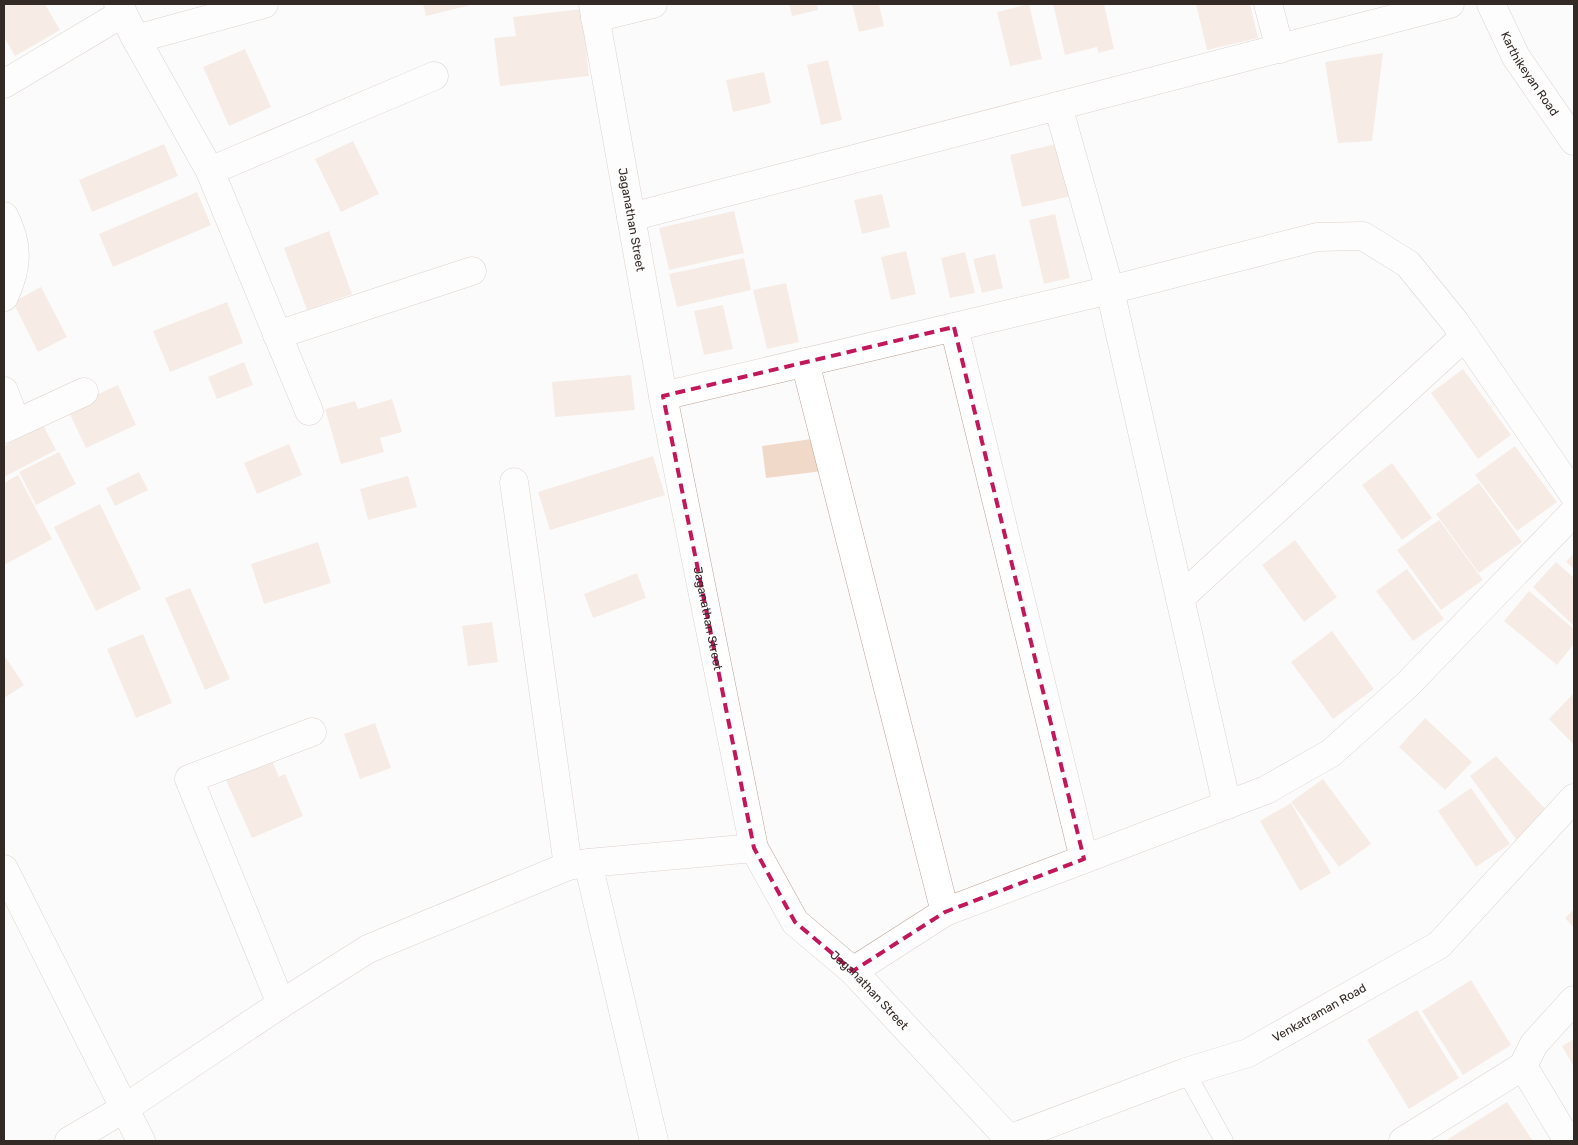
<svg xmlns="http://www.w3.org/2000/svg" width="1578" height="1145" font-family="Rubik,sans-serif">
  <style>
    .building { fill: #f1d9ca }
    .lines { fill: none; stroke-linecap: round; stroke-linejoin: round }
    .service-casing { stroke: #baa296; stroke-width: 19 }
    .minor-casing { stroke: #baa296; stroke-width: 29 }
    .tertiary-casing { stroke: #baa296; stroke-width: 29 }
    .service { stroke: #fff; stroke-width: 18 }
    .minor { stroke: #fff; stroke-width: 28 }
    .tertiary { stroke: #fff; stroke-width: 28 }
    .marked { fill: none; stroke: #c2185b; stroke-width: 4; stroke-dasharray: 10 6; stroke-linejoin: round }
    .labels { text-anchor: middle; stroke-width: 4; stroke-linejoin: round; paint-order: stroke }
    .street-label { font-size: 12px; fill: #342a25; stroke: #fff }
  </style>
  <rect width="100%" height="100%" fill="#fbfbfb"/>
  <g class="building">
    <path d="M4,4h41l15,26 -45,26 -11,-19z"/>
    <path d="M423,4h52l-49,12z"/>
    <path d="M789,4h28l1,6 -26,6z"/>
    <path d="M852,4h27l5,22 -25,6z"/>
    <path d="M1029,4l13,55 -32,7 -13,-54z"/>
    <path d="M1053,4h51l10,45 -16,4 -1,-6 -32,8z"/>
    <path d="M1196,4h54l8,34 -51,12z"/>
    <path d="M582,9l7,67 -89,10 -6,-48 22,-2 -3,-19z"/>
    <path d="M245,49l26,58 -42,19 -26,-59z"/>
    <path d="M1383,53l-11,88 -34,2 -13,-81z"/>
    <path d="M828,60l14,60 -21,5 -14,-60z"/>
    <path d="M764,72l7,31 -38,9 -7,-32z"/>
    <path d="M353,141l26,53 -38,18 -26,-53z"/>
    <path d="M1060,143l12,53 -50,11 -12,-52z"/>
    <path d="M164,144l14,32 -86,36 -13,-32z"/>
    <path d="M197,192l14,33 -98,42 -14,-33z"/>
    <path d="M882,194l8,33 -28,7 -8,-34z"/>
    <path d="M734,211l10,42 -75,17 -10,-42z"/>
    <path d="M1055,214l15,64 -26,6 -15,-64z"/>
    <path d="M329,231l23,63 -45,16 -23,-62z"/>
    <path d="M906,251l10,43 -25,6 -10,-43z"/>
    <path d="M965,252l10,41 -25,5 -9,-40z"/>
    <path d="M995,254l8,34 -21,5 -9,-34z"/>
    <path d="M744,258l7,32 -74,17 -8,-33z"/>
    <path d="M786,283l13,59 -32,7 -14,-59z"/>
    <path d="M41,287l26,50 -29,15 -25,-50z"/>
    <path d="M227,302l16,41 -73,29 -17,-41z"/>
    <path d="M723,305l10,44 -29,6 -10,-44z"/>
    <path d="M244,362l9,23 -36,14 -9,-22z"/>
    <path d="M1463,369l48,66 -33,24 -47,-66z"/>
    <path d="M631,375l4,35 -80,7 -3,-35z"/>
    <path d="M118,385l18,40 -50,23 -19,-40z"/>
    <path d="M392,399l10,33 -22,6 4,14 -43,12 -16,-55 30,-8 3,8z"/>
    <path d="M43,425l13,25 -52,27v-31z"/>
    <path d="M819,438l4,33 -57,7 -4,-32z"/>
    <path d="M289,444l13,31 -45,19 -13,-31z"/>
    <path d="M1515,446l42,56 -40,29 -42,-56z"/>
    <path d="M59,452l17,32 -40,21 -17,-33z"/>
    <path d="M653,456l12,39 -115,35 -12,-38z"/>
    <path d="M1392,463l40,55 -30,22 -40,-55z"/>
    <path d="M139,472l9,18 -33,16 -9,-18z"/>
    <path d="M18,475l34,64 -48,26v-82z"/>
    <path d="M408,476l9,31 -49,13 -8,-31z"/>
    <path d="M1479,483l43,59 -43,31 -43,-59z"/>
    <path d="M100,504l41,85 -45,22 -42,-84z"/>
    <path d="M1439,520l44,60 -42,30 -44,-60z"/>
    <path d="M1295,540l42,57 -33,25 -42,-57z"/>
    <path d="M318,542l13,41 -67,21 -13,-40z"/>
    <path d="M1574,553v16l-8,-7z"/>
    <path d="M1556,562l18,16v48l-41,-39z"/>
    <path d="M1407,569l37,50 -31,22 -37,-50z"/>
    <path d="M637,573l9,25 -53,20 -9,-24z"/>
    <path d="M190,588l40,91 -25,11 -40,-92z"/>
    <path d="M1529,591l45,38v15l-17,21 -53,-44z"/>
    <path d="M492,622l6,40 -30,4 -6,-40z"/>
    <path d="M1332,631l42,58 -41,30 -42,-57z"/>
    <path d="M143,634l29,69 -36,15 -29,-69z"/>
    <path d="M4,655l20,30 -20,13z"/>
    <path d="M1574,693v52l-25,-26z"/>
    <path d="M1425,718l47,44 -27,28 -46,-43z"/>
    <path d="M375,723l16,45 -31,11 -16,-45z"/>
    <path d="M267,749l12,28 6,-3 18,42 -51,22 -31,-69z"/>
    <path d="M1496,756l55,59 -33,27 -48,-66z"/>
    <path d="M1323,779l48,65 -32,23 -48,-65z"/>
    <path d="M1471,788l39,56 -34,23 -38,-56z"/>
    <path d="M1291,803l40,70 -31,18 -40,-70z"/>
    <path d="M1574,909v19l-9,-10z"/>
    <path d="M1471,980l40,65 -48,30 -41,-64z"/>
    <path d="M1417,1010l42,68 -50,31 -42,-69z"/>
    <path d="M1574,1039v28l-12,-21z"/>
    <path d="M1507,1102l26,39h-88z"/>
  </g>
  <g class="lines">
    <defs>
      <path id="service" d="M1186,1072l38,69"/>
      <g id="minor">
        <path d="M118,4l18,35 128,-35"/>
        <path id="s1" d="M593,4l70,392 91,452 41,74 58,49 156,168"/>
        <path d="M1268,4l12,45"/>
        <path d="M595,18l58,-14"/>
        <path d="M136,39l74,132 99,240"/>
        <path d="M4,84l119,-71"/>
        <path d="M1058,106l52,184 117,515"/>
        <path d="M210,171l224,-95"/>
        <path d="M4,216c15,29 14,51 0,81"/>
        <path d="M631,217l819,-213"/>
        <path d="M954,327l130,532"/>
        <path d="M277,335l195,-64"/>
        <path d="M805,362l140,550"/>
        <path d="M4,391l12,32"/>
        <path d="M663,396l447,-106 207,-53 46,-1 45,28 47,58 119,173"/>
        <path d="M4,429l80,-37"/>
        <path d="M514,482l54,384"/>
        <path d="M1180,598l285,-262"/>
        <path d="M4,869l137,272"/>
        <path d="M853,971l92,-59 321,-122 65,-37 77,-69 166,-172"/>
        <path d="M281,1004l-92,-225 123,-47"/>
        <path id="s2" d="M1009,1139l177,-67 62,-19 191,-108 135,-147"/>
        <path d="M69,1141l56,-33 156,-104 87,-55 200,-83 20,-3"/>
        <path d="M654,1141l-66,-278 166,-15"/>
        <path d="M1403,1141l120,-75"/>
        <path d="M1568,1141l-45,-75 11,-22 40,-44"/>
      </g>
      <g id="tertiary">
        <path id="s3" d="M1491,4l25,53 58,84"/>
      </g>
    </defs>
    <use href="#service" class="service-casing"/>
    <use href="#minor" class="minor-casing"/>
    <use href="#tertiary" class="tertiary-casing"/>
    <use href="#service" class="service"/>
    <use href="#minor" class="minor"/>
    <use href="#tertiary" class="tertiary"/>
  </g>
  <path d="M0 0H1578V1145H0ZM954,327l130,532 -139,53 -92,59 -58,-49 -41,-74 -91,-452z" fill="#fbfbfb" fill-opacity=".55" fill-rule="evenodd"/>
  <path class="marked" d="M954,327l130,532 -139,53 -92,59 -58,-49 -41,-74 -91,-452z"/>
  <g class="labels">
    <g class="street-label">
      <text dy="4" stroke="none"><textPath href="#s3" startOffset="80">Karthikeyan Road</textPath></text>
      <text dy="4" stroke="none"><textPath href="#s1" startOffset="219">Jaganathan Street</textPath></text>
      <text dy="4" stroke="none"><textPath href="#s1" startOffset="625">Jaganathan Street</textPath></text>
      <text dy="4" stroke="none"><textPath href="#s1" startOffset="1045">Jaganathan Street</textPath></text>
      <text dy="4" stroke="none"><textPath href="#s2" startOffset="336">Venkatraman Road</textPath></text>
    </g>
  </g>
  <rect width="1578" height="1145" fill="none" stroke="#342a25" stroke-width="10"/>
</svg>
